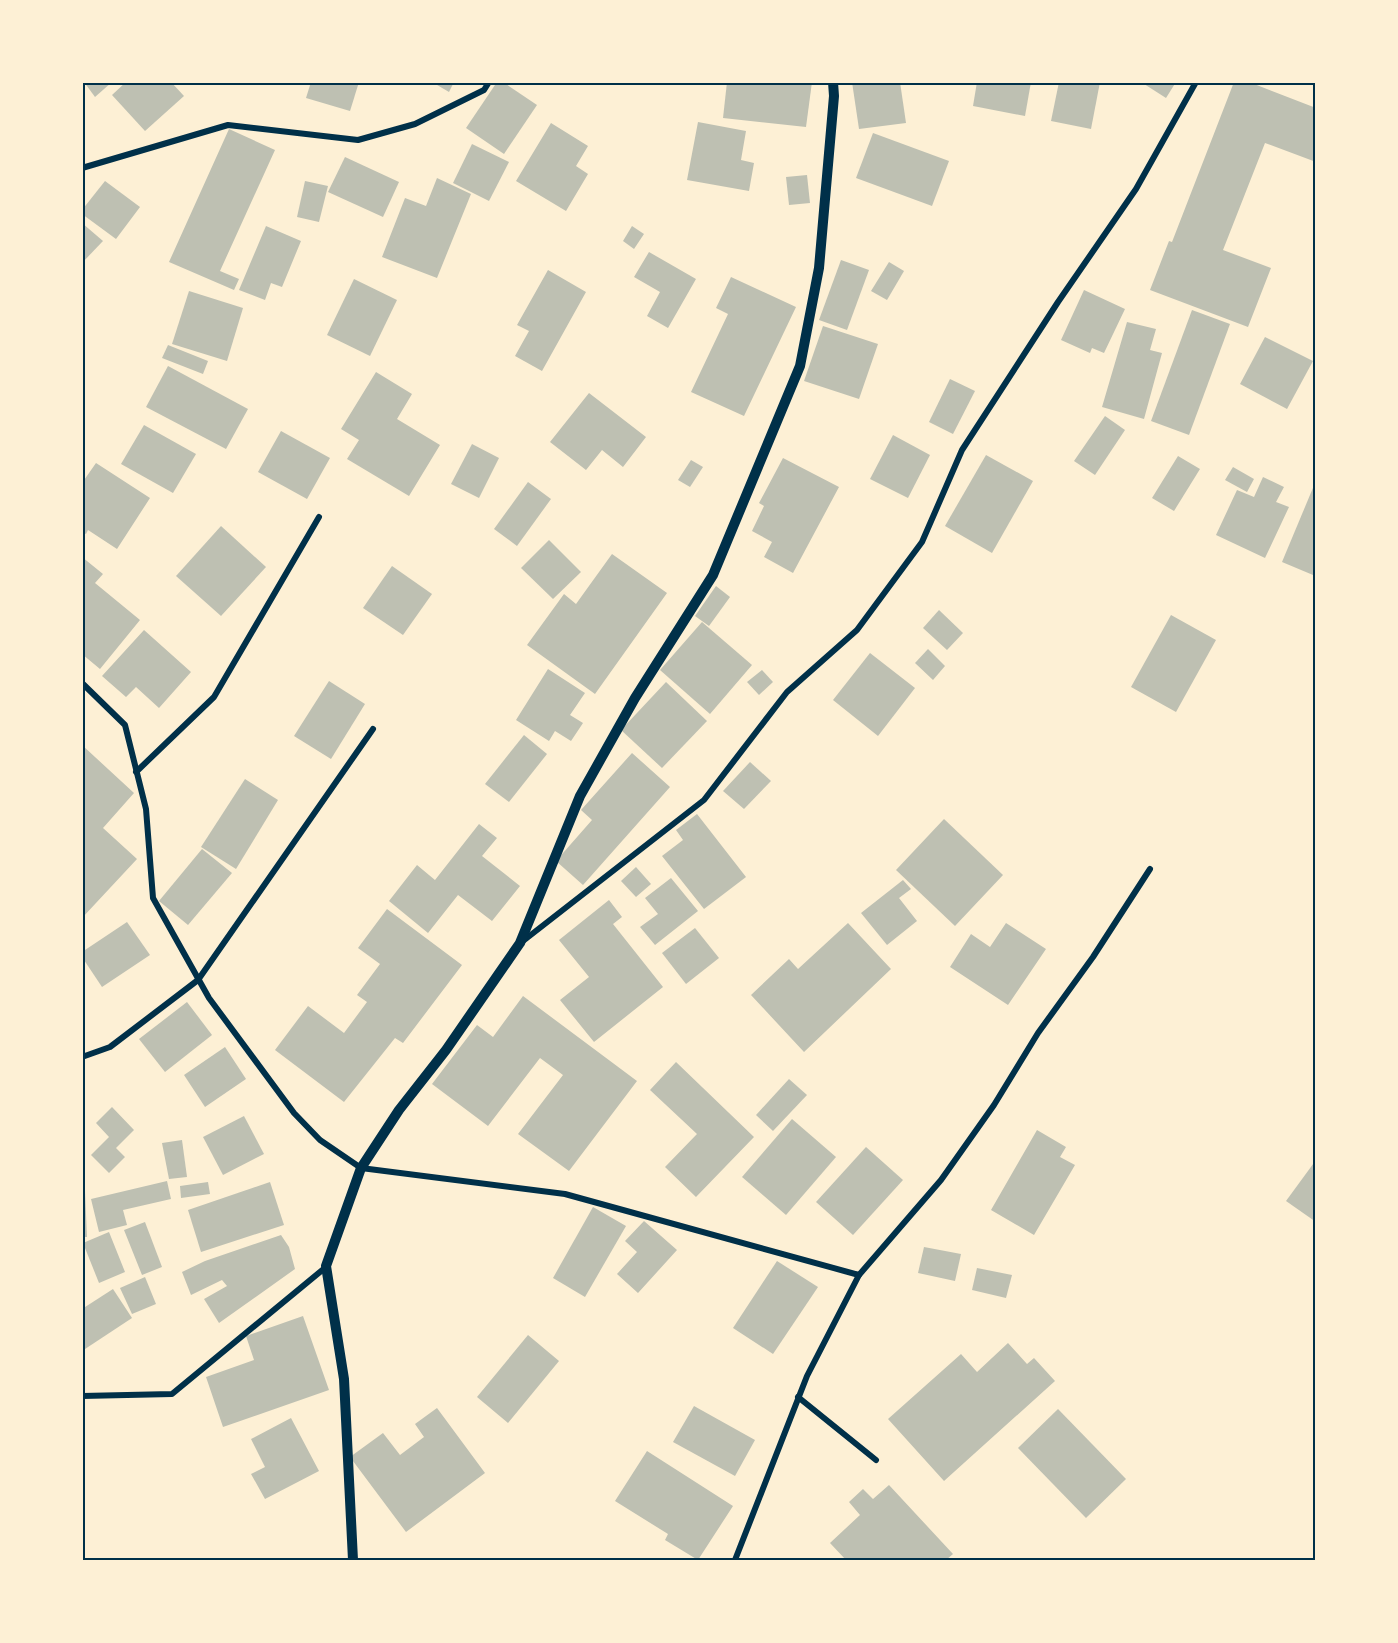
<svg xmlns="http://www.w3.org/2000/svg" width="1398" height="1643" font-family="Arial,sans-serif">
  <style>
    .building { fill: #bec0b2 }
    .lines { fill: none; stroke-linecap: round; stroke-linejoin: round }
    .minor { stroke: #003049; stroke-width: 6 }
    .tertiary { stroke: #003049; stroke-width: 10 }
    .neatline { fill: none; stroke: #003049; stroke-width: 2 }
  </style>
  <rect width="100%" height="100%" fill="#fdf0d5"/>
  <g class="building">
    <path d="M84,82h28l-17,15z"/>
    <path d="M126,82h45l13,14 -39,35 -33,-36z"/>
    <path d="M311,82h48l-9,29 -44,-13z"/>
    <path d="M432,82h22l-5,10z"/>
    <path d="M497,82h6l34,23 -33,49 -38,-26z"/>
    <path d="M727,82h85l-6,45 -83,-9z"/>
    <path d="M852,82h48l6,41 -47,6z"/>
    <path d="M977,82h54l-6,34 -52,-10z"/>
    <path d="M1059,82h41l-9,47 -40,-8z"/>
    <path d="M1141,82h35l-10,16z"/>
    <path d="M1234,82h15l67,26v54l-51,-19 -42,107 48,18 -23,59 -98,-37 19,-49 3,1z"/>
    <path d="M698,122l48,9 -5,29 13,3 -5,28 -62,-11z"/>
    <path d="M551,123l37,23 -12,20 12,8 -22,37 -50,-30z"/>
    <path d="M229,129l46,21 -55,121 19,8 -5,11 -65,-28z"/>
    <path d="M873,133l76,28 -17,45 -76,-28z"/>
    <path d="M472,144l37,18 -20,39 -36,-18z"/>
    <path d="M345,157l54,25 -16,35 -55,-25z"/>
    <path d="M807,175l3,28 -21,2 -3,-28z"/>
    <path d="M437,178l34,16 -34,84 -55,-21 23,-59 21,8z"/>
    <path d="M105,181l35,26 -24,32 -34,-25v-4z"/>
    <path d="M305,181l23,5 -9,36 -22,-5z"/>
    <path d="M82,223l21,18 -21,22z"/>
    <path d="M266,226l35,15 -19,46 -11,-4 -6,17 -26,-10z"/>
    <path d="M632,226l12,8 -10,15 -11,-8z"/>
    <path d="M649,252l47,27 -28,49 -21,-12 13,-24 -26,-15z"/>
    <path d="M841,260l28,10 -22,60 -28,-10z"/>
    <path d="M889,262l15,9 -17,29 -16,-9z"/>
    <path d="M548,270l38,22 -44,79 -27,-15 14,-25 -12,-6z"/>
    <path d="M731,277l65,30 -52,109 -53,-24 37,-78 -12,-6z"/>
    <path d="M354,279l43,21 -27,56 -43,-21z"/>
    <path d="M1084,290l41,19 -21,44 -12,-5 -2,5 -29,-13z"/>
    <path d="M189,291l54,17 -16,53 -55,-17z"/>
    <path d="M1192,310l38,14 -41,111 -38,-14z"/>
    <path d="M1127,322l29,7 -6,21 12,3 -18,66 -42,-12z"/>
    <path d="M823,326l55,18 -19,55 -55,-18z"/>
    <path d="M1265,337l48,24 -26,48 -47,-25z"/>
    <path d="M168,345l40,16 -5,13 -41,-16z"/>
    <path d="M168,366l80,43 -22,40 -80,-42z"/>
    <path d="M376,372l36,22 -15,25 43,26 -31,51 -62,-37 12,-19 -18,-11z"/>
    <path d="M950,379l25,12 -22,43 -24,-12z"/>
    <path d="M589,393l57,44 -23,30 -21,-17 -16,20 -36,-28z"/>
    <path d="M1105,416l20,14 -30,45 -21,-14z"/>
    <path d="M144,425l52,29 -23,39 -52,-29z"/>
    <path d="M281,431l49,27 -23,41 -49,-27z"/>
    <path d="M893,435l37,20 -22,43 -38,-19z"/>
    <path d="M472,444l27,14 -20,40 -28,-14z"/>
    <path d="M986,455l47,26 -41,72 -47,-27z"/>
    <path d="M1178,456l22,13 -26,42 -22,-13z"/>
    <path d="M783,458l56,29 -46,86 -29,-16 8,-15 -20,-11 12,-25 -5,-3z"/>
    <path d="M691,460l12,7 -13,20 -12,-7z"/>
    <path d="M96,463l54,35 -33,51 -29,-19 -2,4 -4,-2v-49z"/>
    <path d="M1233,467l21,12 -7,13 -22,-12z"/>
    <path d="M1263,477l21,10 -8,15 13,5 -24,51 -49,-23 21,-45 17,7z"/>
    <path d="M528,482l23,17 -34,47 -23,-17z"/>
    <path d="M1315,483l1,85 -3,7 -31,-13z"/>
    <path d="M221,526l45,41 -45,49 -45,-40z"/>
    <path d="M549,540l32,32 -28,27 -32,-31z"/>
    <path d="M612,554l55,39 -72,101 -68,-49 37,-51 12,10z"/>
    <path d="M82,557l21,17 -8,9 45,37 -40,49 -18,-15z"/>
    <path d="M392,566l40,28 -29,41 -40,-27z"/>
    <path d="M716,586l14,11 -21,29 -14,-10z"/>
    <path d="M939,610l24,23 -16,17 -24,-22z"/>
    <path d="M1171,615l45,25 -40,72 -45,-25z"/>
    <path d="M702,622l50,43 -42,49 -50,-44z"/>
    <path d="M144,630l47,42 -32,36 -23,-21 -10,10 -24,-21z"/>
    <path d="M928,649l17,17 -12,14 -18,-17z"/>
    <path d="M870,653l45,35 -37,48 -45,-36z"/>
    <path d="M548,669l37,24 -15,22 13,8 -12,18 -16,-10 -6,10 -33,-21z"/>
    <path d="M762,670l11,12 -14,13 -12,-13z"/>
    <path d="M329,681l36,23 -34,55 -37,-23z"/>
    <path d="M666,682l41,39 -45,47 -41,-38z"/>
    <path d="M524,735l23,19 -38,48 -24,-18z"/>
    <path d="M82,745l52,48 -31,35 34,31 -55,59z"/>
    <path d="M632,753l38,34 -87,98 -27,-24 36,-41 -11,-10z"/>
    <path d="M750,762l21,19 -27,28 -21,-18z"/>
    <path d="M245,779l33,21 -42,69 -35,-22z"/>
    <path d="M697,814l49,63 -42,32 -42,-53 21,-16 -7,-10z"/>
    <path d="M944,819l59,56 -48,51 -59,-56z"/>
    <path d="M479,824l18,14 -15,18 38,30 -28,35 -34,-26 -30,38 -39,-32 28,-36 18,15z"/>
    <path d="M202,849l30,24 -44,52 -29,-24z"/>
    <path d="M636,867l15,17 -15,13 -15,-16z"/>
    <path d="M671,878l27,33 -43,34 -15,-18 18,-13 -13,-16z"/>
    <path d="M903,880l8,9 -12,9 18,23 -30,24 -26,-32z"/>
    <path d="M609,900l13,17 -9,7 50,63 -69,55 -34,-42 29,-23 -30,-37z"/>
    <path d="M387,909l75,56 -59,78 -8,-5 -51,64 -69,-52 33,-44 36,27 23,-31 -10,-7 23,-31 -22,-16z"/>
    <path d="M127,922l23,33 -48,32 -20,-30v-5z"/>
    <path d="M848,923l43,46 -87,83 -53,-57 38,-36 9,10z"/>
    <path d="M1006,923l40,26 -38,56 -58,-38 21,-33 19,13z"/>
    <path d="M695,928l24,30 -33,26 -24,-31z"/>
    <path d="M523,996l114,85 -68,90 -51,-37 45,-59 -23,-17 -52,68 -56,-42 45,-59 16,12z"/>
    <path d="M187,1002l25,33 -47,37 -26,-33z"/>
    <path d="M225,1047l21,32 -41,28 -21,-32z"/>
    <path d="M676,1062l78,75 -58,60 -31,-30 32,-33 -47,-44z"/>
    <path d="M789,1079l18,16 -34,36 -17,-16z"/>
    <path d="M112,1107l22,23 -18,18 9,9 -16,16 -18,-18 18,-18 -13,-14z"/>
    <path d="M244,1116l20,38 -41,21 -20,-38z"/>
    <path d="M792,1119l44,38 -50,58 -44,-38z"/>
    <path d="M1037,1130l29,17 -6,10 15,8 -41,70 -43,-25z"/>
    <path d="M182,1140l5,37 -18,2 -7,-36z"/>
    <path d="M866,1147l37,33 -50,55 -37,-33z"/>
    <path d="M1316,1160v62l-30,-21z"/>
    <path d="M167,1181l4,18 -48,11 4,15 -28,7 -8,-33z"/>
    <path d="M208,1182l2,12 -29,4 -1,-12z"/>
    <path d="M270,1182l14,43 -83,27 -13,-42z"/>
    <path d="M82,1191h3l2,46h-5z"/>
    <path d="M593,1207l33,19 -41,71 -32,-19z"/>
    <path d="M644,1221l33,29 -39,43 -21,-19 20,-22 -12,-11z"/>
    <path d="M145,1222l17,45 -20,8 -18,-45z"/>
    <path d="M109,1232l16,40 -26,11 -16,-40z"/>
    <path d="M281,1235l8,12 6,22 -76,54 -15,-24 23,-13 -5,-6 -31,15 -9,-23 23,-11z"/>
    <path d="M924,1247l37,7 -6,27 -37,-8z"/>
    <path d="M777,1261l41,26 -45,67 -40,-26z"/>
    <path d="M977,1268l35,7 -6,23 -34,-8z"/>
    <path d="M145,1277l11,27 -24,10 -12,-26z"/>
    <path d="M113,1289l19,29 -50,33v-42z"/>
    <path d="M303,1316l26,74 -106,37 -17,-50 48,-17 -8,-24z"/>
    <path d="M528,1335l31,26 -51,62 -31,-26z"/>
    <path d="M1008,1343l19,21 7,-6 21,23 -111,100 -56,-62 73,-65 16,18z"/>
    <path d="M694,1406l61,34 -20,36 -62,-34z"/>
    <path d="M437,1408l48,65 -79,59 -56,-75 33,-24 17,22 24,-18 -9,-13z"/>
    <path d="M1058,1409l68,70 -40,39 -68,-70z"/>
    <path d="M291,1418l28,53 -54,28 -14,-25 14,-7 -14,-28z"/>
    <path d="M647,1451l86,55 -35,54 -33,-20 3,-6 -53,-33z"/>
    <path d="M889,1485l64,69 -7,6h-100l-16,-17 30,-28 -11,-13 14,-13 10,10z"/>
  </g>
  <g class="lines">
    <g class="minor">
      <path d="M82,168l146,-43 130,15 57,-16 69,-34 5,-8"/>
      <path d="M82,683l43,42 21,84 7,89 56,100 85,115 26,27 41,28 204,26 294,81"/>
      <path d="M136,772l78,-75 105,-180"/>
      <path d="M523,941l181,-141 83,-108 70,-62 65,-88 40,-92 96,-148 78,-113 60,-107"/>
      <path d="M82,1057l28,-10 88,-67 175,-251"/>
      <path d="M82,1396l90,-2 154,-127"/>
      <path d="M798,1397l78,63"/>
      <path d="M735,1560l72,-184 52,-101 82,-95 53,-75 44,-72 55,-76 57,-88"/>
    </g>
    <path class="tertiary" d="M353,1560l-9,-181 -18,-113 35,-98 38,-58 47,-60 74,-107 60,-147 55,-98 78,-123 87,-209 19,-98 15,-172 -1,-14"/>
  </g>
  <rect width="1398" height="1643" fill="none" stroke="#fdf0d5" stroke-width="168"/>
  <rect x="84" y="84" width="1230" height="1475" class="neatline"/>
</svg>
